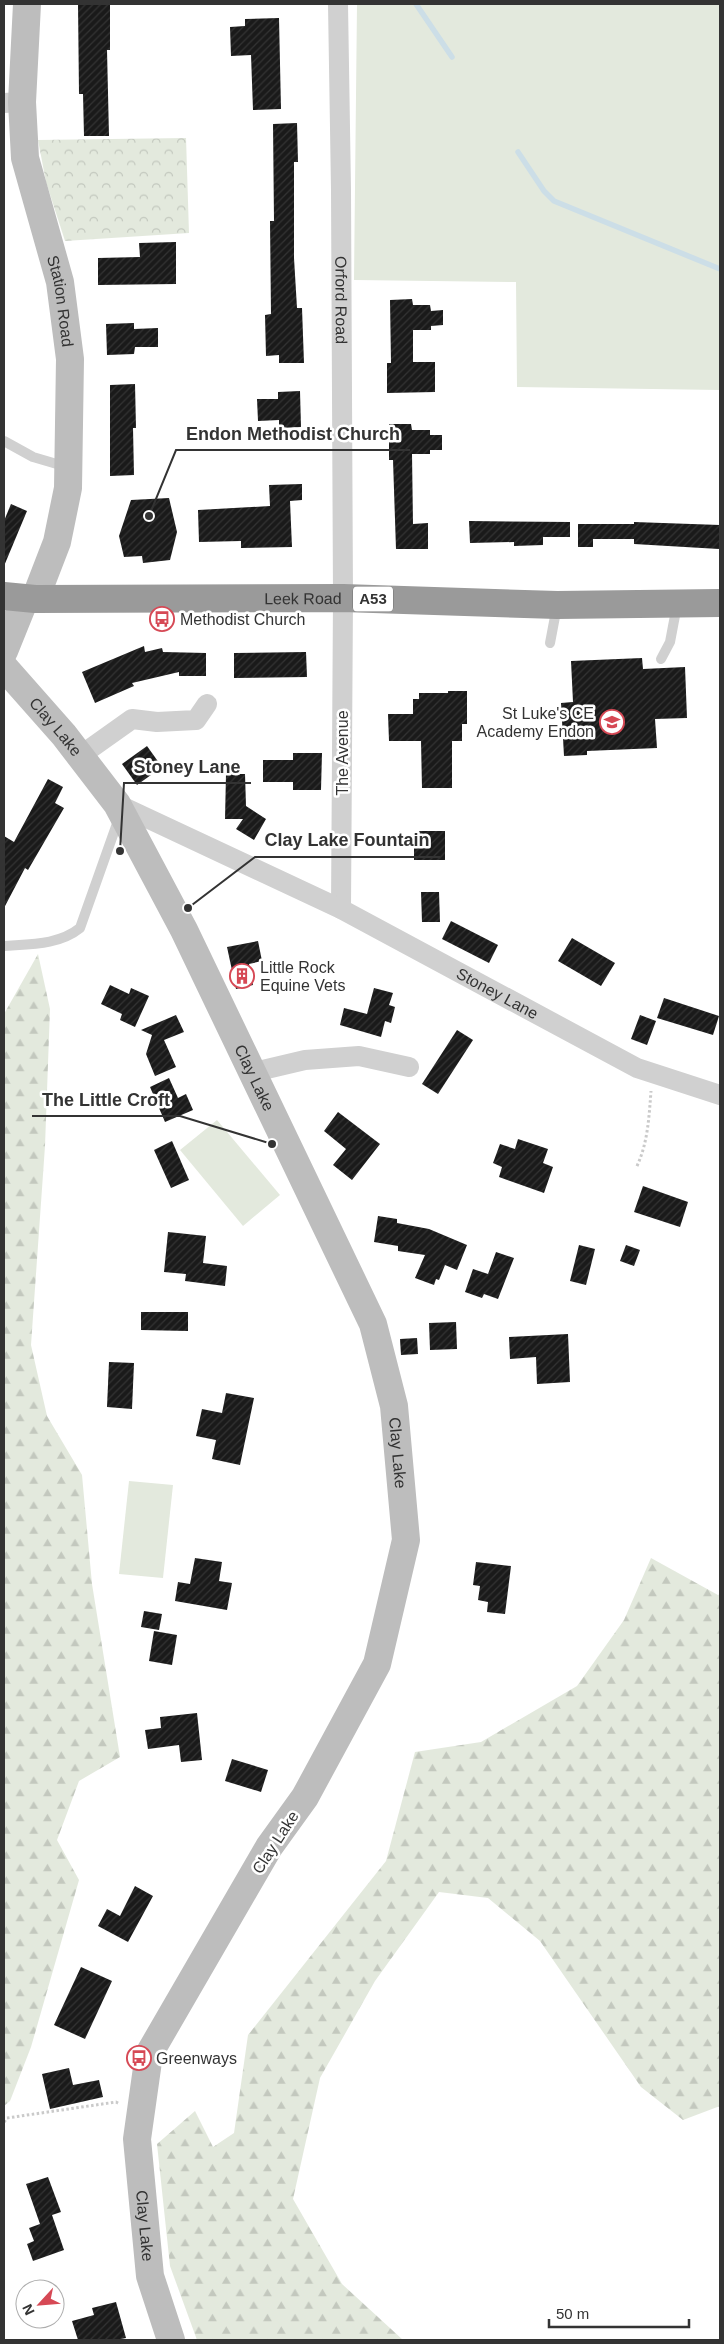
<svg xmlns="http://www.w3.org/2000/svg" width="724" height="2344" font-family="Arial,sans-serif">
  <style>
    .grass { fill: #e3e9dd }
    .forest { fill: url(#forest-firs) }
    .park { fill: url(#park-crowns) }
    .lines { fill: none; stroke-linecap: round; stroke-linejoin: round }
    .stream { stroke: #ccdee7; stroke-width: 5.5 }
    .building { fill: url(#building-hatch) }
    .path { stroke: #cacaca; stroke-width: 3; stroke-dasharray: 2.5 2.5; stroke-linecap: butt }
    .lane { stroke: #d0d0d0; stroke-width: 10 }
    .street { stroke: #d0d0d0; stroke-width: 20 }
    .secondary { stroke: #bdbdbd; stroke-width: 28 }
    .highway { stroke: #9a9a9a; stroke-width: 28 }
    .labels { text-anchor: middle; stroke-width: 5; stroke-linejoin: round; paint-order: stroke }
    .shield { fill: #fff; stroke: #707070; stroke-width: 1 }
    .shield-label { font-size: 15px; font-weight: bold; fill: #333 }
    .street-label { font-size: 16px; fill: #333; stroke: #fff }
    .poi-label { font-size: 16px; fill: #333; stroke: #fff; text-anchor: start }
    .leader { fill: none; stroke: #333; stroke-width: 2 }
    .callout-dot { fill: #333; stroke: #fff; stroke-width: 2 }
    .callout-label { font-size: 18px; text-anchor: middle; font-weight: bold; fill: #333; stroke: #fff; stroke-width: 5; stroke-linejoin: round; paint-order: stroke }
  </style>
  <defs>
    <pattern id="forest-firs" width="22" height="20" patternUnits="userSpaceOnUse" patternTransform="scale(1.25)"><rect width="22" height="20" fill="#e3e9dd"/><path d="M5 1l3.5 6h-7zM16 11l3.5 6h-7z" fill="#c3c8be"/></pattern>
    <pattern id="park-crowns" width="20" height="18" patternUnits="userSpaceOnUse" patternTransform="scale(1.25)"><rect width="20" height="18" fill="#e3e9dd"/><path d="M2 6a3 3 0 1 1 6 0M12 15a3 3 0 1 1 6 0" fill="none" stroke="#c3c8be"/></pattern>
    <pattern id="building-hatch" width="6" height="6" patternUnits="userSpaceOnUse" patternTransform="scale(1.25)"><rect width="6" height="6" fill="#1a1a1a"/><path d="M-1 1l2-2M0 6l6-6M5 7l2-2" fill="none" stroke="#333"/></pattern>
  </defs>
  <rect width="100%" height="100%" fill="#fff"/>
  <g class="grass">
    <path d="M357,4h363v386l-203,-3 -1,-105 -162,-2z"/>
    <path d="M217,1120l63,75 -37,31 -63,-76z"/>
    <path d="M129,1481l44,4 -10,93 -44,-4z"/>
  </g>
  <g class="forest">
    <path d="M38,954l12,55 -5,137 -14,199 16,71 35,59 10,109 28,173 -41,24 -22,59 22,40 -48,167 -21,54 -6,5v-1092z"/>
    <path d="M651,1558l67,37 2,-1v512l-37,14 -42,-33 -101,-146 -52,-43 -49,-6 -64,89 -55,97 -27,121 49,85 61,56h-206l-27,-74 -13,-122 38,-33 18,36 21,-14 14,-98 138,-174 29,-109 66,-10 96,-56 47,-66z"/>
  </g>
  <path class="park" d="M186,138l3,95 -124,8 -19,-59 -8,-42z"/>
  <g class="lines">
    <g class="stream">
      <path d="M416,4l36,53"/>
      <path d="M518,152l26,39 10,10 166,68"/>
    </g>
  </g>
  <g class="building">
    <path d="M78,4h32v46h-3l2,86h-25l-1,-42h-4z"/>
    <path d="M279,18l2,91 -28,1 -2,-55 -20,1 -1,-29 15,-1v-7z"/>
    <path d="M297,123l1,39h-4v96l3,50h5l2,55h-25v-8l-13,1 -1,-41 6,-1 -1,-93h4l-1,-97z"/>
    <path d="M176,242v42l-78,1v-27l42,-1 -1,-14z"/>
    <path d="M412,299l1,6h17l1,6 12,-1v15l-12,1v4h-18v32h22v30l-48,1v-30h4l-1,-63z"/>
    <path d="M134,323v6l24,-1v19h-23l-1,7 -27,1 -1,-31z"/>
    <path d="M135,384l1,44h-3l1,47 -24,1v-91z"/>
    <path d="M300,391l1,36 -22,1v-8l-21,1 -1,-22h21v-7z"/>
    <path d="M389,424h22l1,6h18v5h12v15h-12v4h-18l1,70 15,-1v26h-32l-3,-89h-4z"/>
    <path d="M302,484v16l-12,1 2,46 -51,1v-7l-42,1 -1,-32 72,-4 -1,-21z"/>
    <path d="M169,498l8,34 -7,28 -27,3 -1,-7 -18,1 -5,-21 12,-36z"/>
    <path d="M11,504l16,7 -23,55v-45z"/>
    <path d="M469,521l101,1v15h-27v8l-29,1v-4l-44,1z"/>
    <path d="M634,522l86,3 -1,24 -85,-5v-5h-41v8h-15v-23h56z"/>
    <path d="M144,646l1,6 17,-4 1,4 43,1v23h-27v-4l-47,11 2,3 -39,17 -13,-31z"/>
    <path d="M306,652l1,25 -73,1v-25z"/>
    <path d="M642,658l1,11 42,-2 2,51 -32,1 2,29 -70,3v4l-23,1 -3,-53 12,-1 -2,-41z"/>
    <path d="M448,691h19v33h-5v17h-10v47h-30l-1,-47h-32l-1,-27h25v-15h6v-6h29z"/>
    <path d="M147,746l15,21 -25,18 -15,-21z"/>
    <path d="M293,753h29l-1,37h-28v-8h-30v-22h30z"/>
    <path d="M226,774h19l1,32 20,13 -12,21 -18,-11 7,-10h-18z"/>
    <path d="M48,779l15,8 -8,16 9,5 -36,62 -3,-2 -21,40v-72l10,6z"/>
    <rect x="414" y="831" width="31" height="29"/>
    <path d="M421,892h18l1,30h-18z"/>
    <path d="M451,921l47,24 -9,18 -47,-24z"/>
    <path d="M572,938l43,25 -14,23 -43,-25z"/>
    <path d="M258,941l4,20 -13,3 4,21 -17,4 -9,-42z"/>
    <path d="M110,985l19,9 2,-6 18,8 -14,31 -15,-7 2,-6 -21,-10z"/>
    <path d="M374,988l19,5 -4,12 6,2 -4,16 -6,-2 -4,16 -41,-12 4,-17 23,6z"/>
    <path d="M664,998l55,18 -6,19 -56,-17z"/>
    <path d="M176,1015l8,17 -20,8 12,27 -21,9 -9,-22 6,-19 -11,-5z"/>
    <path d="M640,1015l16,6 -9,24 -16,-6z"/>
    <path d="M457,1030l16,10 -35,54 -16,-10z"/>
    <path d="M169,1078l9,20 8,-4 7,16 -28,12 -15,-35z"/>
    <path d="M338,1112l42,32 -28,36 -19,-15 13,-16 -22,-18z"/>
    <path d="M518,1139l30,10 -5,14 10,4 -9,26 -45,-16 3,-10 -9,-4 7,-19 15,5z"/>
    <path d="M172,1141l17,39 -18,8 -17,-38z"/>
    <path d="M643,1186l45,16 -8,25 -46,-15z"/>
    <path d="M378,1216l19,3v4l32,6 38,16 -10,25 -12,-5 -6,15 -3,-1 -2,6 -19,-7 10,-23 -27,-4v-5l-24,-4z"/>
    <path d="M168,1232l38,4 -3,27 24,3 -2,20 -40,-5 1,-7 -22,-2z"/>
    <path d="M579,1245l16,4 -9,36 -16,-4z"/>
    <path d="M626,1245l14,5 -6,16 -14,-5z"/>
    <path d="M496,1252l18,6 -16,41 -14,-5 -2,4 -17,-6 8,-23 15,5z"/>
    <path d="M141,1312h47v19l-47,-1z"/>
    <path d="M456,1322l1,27 -27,1 -1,-27z"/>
    <path d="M568,1334l2,48 -33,2 -1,-27 -26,2 -1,-22z"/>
    <path d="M417,1338l1,16 -17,1 -1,-16z"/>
    <path d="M109,1362l25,1 -2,46 -25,-2z"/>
    <path d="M226,1393l28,5 -14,67 -28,-6 4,-19 -20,-4 6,-27 20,4z"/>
    <path d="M195,1558l27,4 -3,19 13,2 -5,27 -52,-9 3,-19 12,2z"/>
    <path d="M476,1562l35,4 -6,48 -18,-2 1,-10 -10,-2 2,-14 -7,-1z"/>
    <path d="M144,1611l18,3 -3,16 -18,-3z"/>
    <path d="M154,1631l23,4 -5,30 -23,-4z"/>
    <path d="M197,1713l5,47 -21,2 -2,-17 -31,4 -3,-19 16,-2 -1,-11z"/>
    <path d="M232,1759l36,11 -7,22 -36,-11z"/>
    <path d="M135,1886l18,10 -25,46 -30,-16 9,-17 13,7z"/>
    <path d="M81,1967l31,14 -27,58 -31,-14z"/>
    <path d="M69,2068l4,17 26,-5 4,17 -53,12 -8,-35z"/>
    <path d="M48,2177l13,35 -9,3 12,35 -31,11 -6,-17 7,-3 -5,-13 11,-4 -14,-40z"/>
    <path d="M116,2302l10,36 -10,2h-38l-6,-19 22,-6 -2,-7z"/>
  </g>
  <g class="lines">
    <g class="path">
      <path d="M637,1166c11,-24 12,-49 14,-75"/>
      <path d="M4,2122l3,-4 109,-16 4,2"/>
    </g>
    <g class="lane">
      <path d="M4,441l29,16 34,10"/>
      <path d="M550,643l7,-37"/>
      <path d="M661,659l9,-17 7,-37"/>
      <path d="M4,946c26,-2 55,-1 76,-18l39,-110"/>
    </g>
    <g class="street">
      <path id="s1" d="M338,4l3,186 2,408 -2,311"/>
      <path d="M4,103l18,-1"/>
      <path d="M80,756l52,-37 25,3 39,-2 11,-16"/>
      <path id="s2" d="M117,804l224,105 296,159 83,27"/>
      <path d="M254,1072l51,-12 54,-4 50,11"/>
    </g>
    <g class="secondary">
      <path id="s3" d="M27,4l-5,98 3,56 35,124 10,77 -2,129 -11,54 -22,57"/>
      <path d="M4,651l21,-52"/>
      <path id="s4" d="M4,667l60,68 53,69 67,126 189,394 21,82 12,134 -29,124 -72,133 -36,50 -120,207 -12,85 13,137 21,64"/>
    </g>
    <path class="highway" id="s5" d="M4,596l31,3 308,-1 214,7 163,-2"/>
  </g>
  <defs>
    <symbol id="bus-ring" viewBox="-11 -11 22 22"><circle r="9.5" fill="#fff" stroke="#d64955" stroke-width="1.5"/><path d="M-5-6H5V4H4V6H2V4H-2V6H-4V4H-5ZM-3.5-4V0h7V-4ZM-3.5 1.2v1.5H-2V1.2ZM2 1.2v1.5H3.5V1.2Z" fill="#d64955"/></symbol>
    <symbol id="school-ring" viewBox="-11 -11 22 22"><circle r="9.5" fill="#fff" stroke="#d64955" stroke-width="1.5"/><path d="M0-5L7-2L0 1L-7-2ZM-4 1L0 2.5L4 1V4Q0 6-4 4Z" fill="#d64955"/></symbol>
    <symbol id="building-ring" viewBox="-11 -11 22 22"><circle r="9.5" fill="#fff" stroke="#d64955" stroke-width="1.5"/><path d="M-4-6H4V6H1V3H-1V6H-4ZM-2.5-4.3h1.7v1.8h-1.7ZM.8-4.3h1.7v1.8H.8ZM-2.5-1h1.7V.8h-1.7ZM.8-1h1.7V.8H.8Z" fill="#d64955"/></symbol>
  </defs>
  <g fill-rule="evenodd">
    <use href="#bus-ring" x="148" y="605" width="28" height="28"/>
    <use href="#school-ring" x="598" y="708" width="28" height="28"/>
    <use href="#building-ring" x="228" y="962" width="28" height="28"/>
    <use href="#bus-ring" x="125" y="2044" width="28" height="28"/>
  </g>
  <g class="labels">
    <rect class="shield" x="353" y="586.5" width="40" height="25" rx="4"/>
    <g class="shield-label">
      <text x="373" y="604">A53</text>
    </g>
    <g class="street-label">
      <text dy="6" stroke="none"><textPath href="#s1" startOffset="296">Orford Road</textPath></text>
      <text dy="6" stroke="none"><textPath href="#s3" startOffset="302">Station Road</textPath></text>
      <text dy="6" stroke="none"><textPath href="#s5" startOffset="299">Leek Road</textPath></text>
      <text dy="6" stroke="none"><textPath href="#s4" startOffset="79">Clay Lake</textPath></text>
      <text transform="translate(342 753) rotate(-90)" y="6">The Avenue</text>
      <text dy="6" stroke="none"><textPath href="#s2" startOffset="425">Stoney Lane</textPath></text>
      <text dy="6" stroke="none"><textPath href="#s4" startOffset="484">Clay Lake</textPath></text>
      <text dy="6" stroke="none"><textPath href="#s4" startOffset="889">Clay Lake</textPath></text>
      <text transform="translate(275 1842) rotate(-57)" y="6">Clay Lake</text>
      <text dy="6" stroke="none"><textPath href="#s4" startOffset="1729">Clay Lake</textPath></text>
    </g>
    <g class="poi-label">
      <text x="180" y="625">Methodist Church</text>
      <text x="594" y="719" text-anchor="end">St Luke's CE<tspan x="594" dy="18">Academy Endon</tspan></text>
      <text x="260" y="973">Little Rock<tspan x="260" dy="18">Equine Vets</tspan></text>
      <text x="156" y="2064">Greenways</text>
    </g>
  </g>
  <path class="leader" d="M149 516L176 450H410M120 851L124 783H251M188 908L255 857H440M272 1144L180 1116H32"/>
  <g class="callout-dot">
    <circle cx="149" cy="516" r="5"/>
    <circle cx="120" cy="851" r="5"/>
    <circle cx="188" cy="908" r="5"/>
    <circle cx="272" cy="1144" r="5"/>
  </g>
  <g class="callout-label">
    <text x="293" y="440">Endon Methodist Church</text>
    <text x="187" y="773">Stoney Lane</text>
    <text x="347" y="846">Clay Lake Fountain</text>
    <text x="106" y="1106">The Little Croft</text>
  </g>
  <rect width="724" height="2344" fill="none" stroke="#333333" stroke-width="10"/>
  <g transform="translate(40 2304) rotate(244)"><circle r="24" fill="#ffffff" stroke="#adadad"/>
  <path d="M0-4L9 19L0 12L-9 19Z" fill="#d64955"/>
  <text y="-8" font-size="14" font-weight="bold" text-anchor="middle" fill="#333333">N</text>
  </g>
  <path d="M549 2319v8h140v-8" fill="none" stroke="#333333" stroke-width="2.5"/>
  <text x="556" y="2319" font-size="15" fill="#333333" stroke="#ffffff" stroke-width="4" paint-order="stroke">50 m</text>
</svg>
